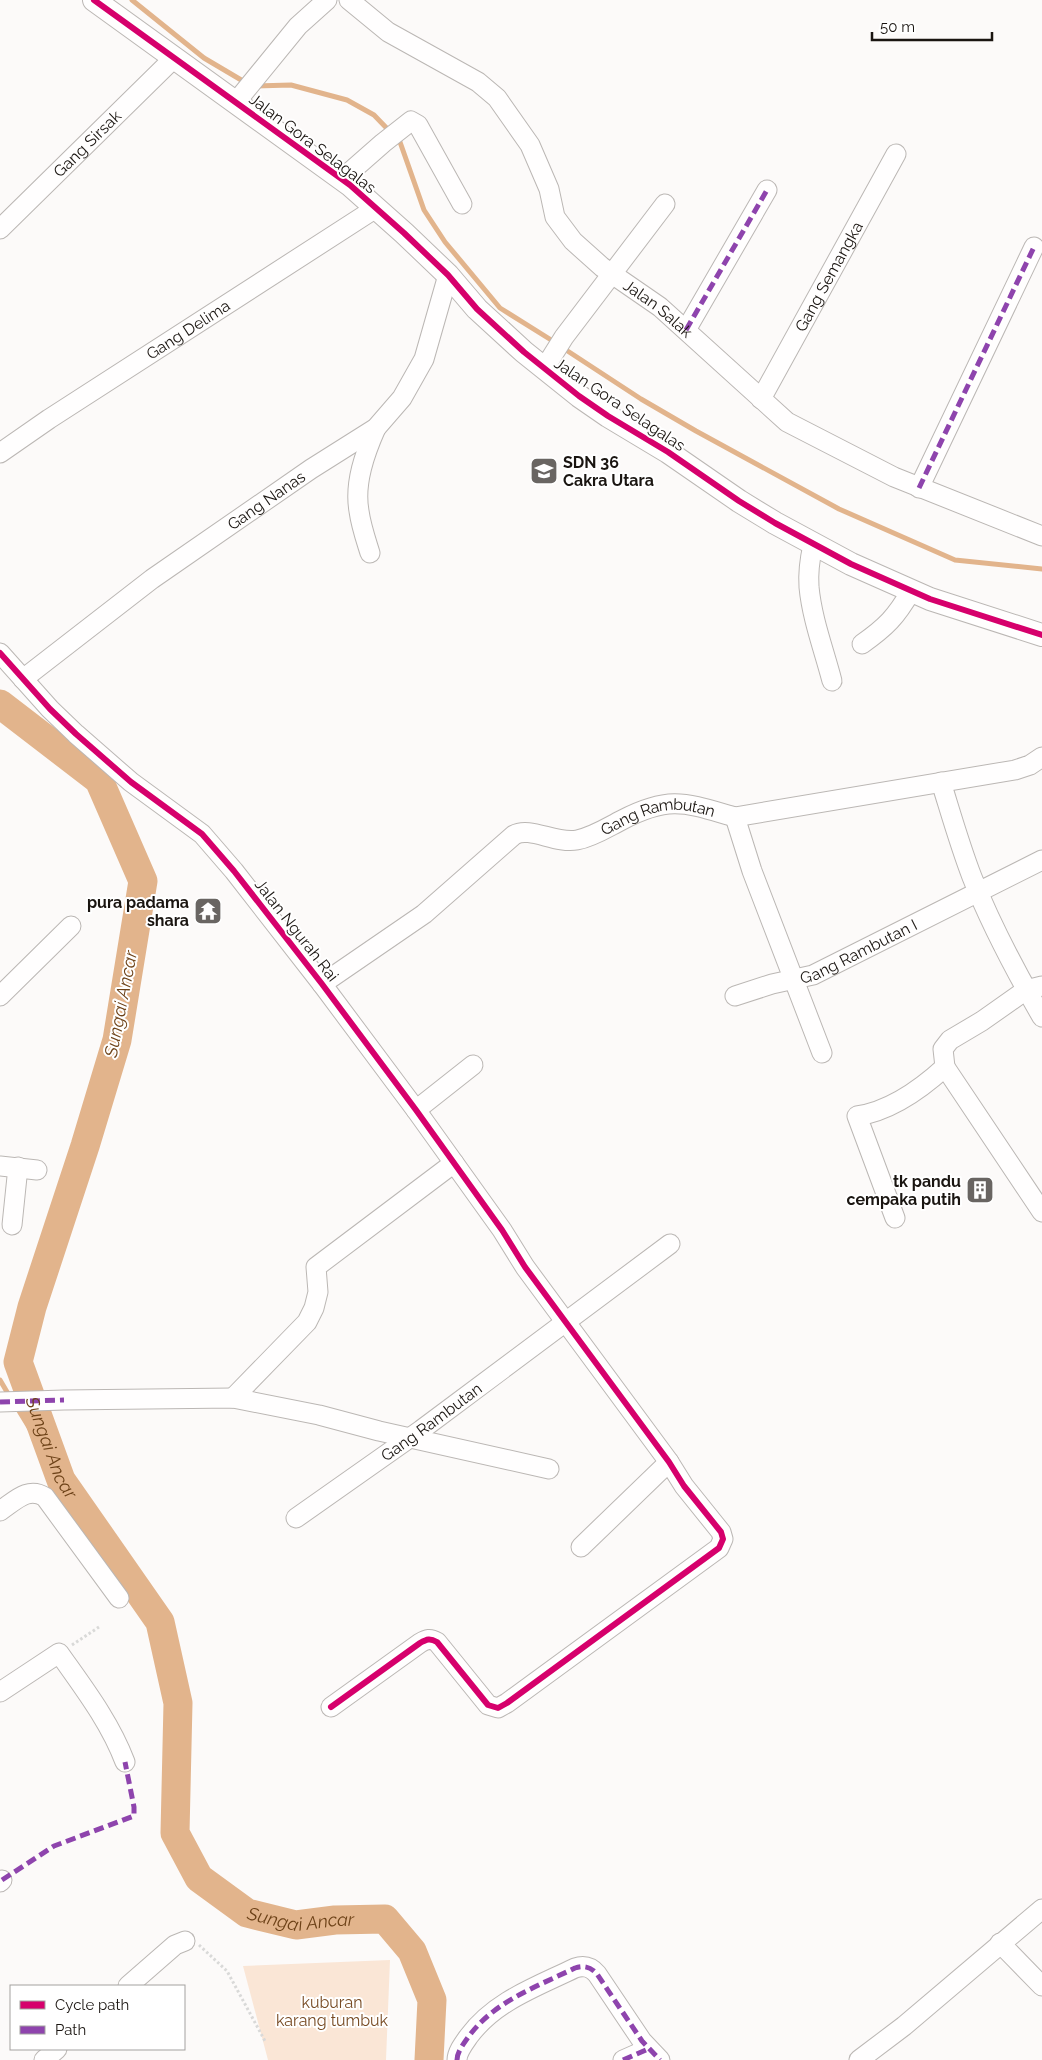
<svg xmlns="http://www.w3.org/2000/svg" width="1042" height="2060" font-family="Raleway,sans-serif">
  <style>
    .green { fill: #fae6d6 }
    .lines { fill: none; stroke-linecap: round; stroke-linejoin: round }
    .stream { stroke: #e2b48c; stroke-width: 5 }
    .river { stroke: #e2b48c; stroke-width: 29 }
    .minor-casing { stroke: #bbb7b4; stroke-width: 21 }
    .tertiary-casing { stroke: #bbb7b4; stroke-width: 24 }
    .path { stroke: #d9d9d8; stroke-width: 3; stroke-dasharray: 2.5 2.5; stroke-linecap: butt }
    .minor { stroke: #fffefe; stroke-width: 19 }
    .tertiary { stroke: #fffefe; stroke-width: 22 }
    .quiet { stroke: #8e44ad; stroke-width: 5; stroke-dasharray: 10 5; stroke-linecap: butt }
    .cycleway-casing { stroke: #fff; stroke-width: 9 }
    .cycleway { stroke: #d6006c; stroke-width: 6 }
    .labels { text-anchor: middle; stroke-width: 4; stroke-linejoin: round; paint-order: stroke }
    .street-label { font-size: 16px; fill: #1a1511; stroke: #fff }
    .poi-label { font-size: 16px; font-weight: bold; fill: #1a1511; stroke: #fff; text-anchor: end }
    .park-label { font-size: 16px; fill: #774a22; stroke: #fff }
    .water-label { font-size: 18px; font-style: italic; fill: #6d4218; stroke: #fff }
  </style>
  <rect width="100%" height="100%" fill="#fcfaf9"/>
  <path class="green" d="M390,1960l-4,100h-118l-25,-94z"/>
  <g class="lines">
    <g class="stream">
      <path d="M132,0l72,58 44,26"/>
      <path d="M255,86l36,-1 56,15 27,15 26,27 24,68 21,32 55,66 56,35"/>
      <path d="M563,348l78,51 55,32 143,78 116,51 87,9"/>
      <path d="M0,1380l10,17"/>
      <path d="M16,1406l45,74"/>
    </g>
    <path class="river" id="s1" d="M0,704l99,76 44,101 -26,159 -32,106 -53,161 -14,55 43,118 99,142 18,81 -3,130 24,45 48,35 49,12 39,-5 50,-1 27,32 20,49 -3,60"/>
    <defs>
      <g id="minor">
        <path id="s2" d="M349,0l39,32 90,50 19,16 33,47 19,44 6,28 18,24 29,26 58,40 127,115 107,55 148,59"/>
        <path d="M236,102l62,-76 29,-26"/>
        <path d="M342,179l41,-36 28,-22 7,4 44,79"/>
        <path id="s3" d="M0,229l174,-171"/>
        <path d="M686,330l81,-140"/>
        <path d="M544,369l20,-32 101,-133"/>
        <path id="s4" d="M761,399l135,-245"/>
        <path id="s5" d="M0,453l49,-34 327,-211"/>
        <path d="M919,488l115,-241"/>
        <path d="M813,545c-3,13 -5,28 -4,42 3,32 15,63 23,94"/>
        <path d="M370,553c-4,-13 -9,-27 -11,-42 -5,-28 6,-58 17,-83"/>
        <path d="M862,644c24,-17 34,-27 49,-53"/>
        <path d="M0,653l50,56 26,25 55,48 71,52 32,37 88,113 94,126 86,120 23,37 144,195 15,24 37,46 2,7 -4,9 -212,155 -9,5 -10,-3 -51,-63c-7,-4 -10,-3 -17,1l-89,64"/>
        <path id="s6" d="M23,679l129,-100 159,-110 65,-41 26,-30 22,-39 24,-84"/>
        <path d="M941,782c10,32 19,64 31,95 19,48 44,95 70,140"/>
        <path d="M735,817l17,54 70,182"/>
        <path id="s7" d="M322,984l102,-70 90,-79c16,-9 41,9 63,5 16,-3 31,-13 45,-20 48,-25 64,-17 113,-3l280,-47 15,-5 12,-8"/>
        <path d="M0,996l71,-70"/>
        <path id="s8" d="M735,996l37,-12 41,-9 229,-115"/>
        <path d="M945,1067l97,145"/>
        <path d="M416,1110l57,-45"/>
        <path d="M0,1166l37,4"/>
        <path d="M895,1218l-38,-102c34,-5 64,-27 88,-49l-2,-18 7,-9 32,-19 44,-31 16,-4"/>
        <path d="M12,1225l6,-58"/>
        <path d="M233,1398l74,-76 7,-14 4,-16 -2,-25 138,-104"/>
        <path d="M0,1402l64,-2 169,-2 86,17 60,16 170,38"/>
        <path d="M0,1511c15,-10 28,-25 45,-14l74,101"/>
        <path id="s9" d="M296,1518l125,-88 249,-186"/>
        <path d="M581,1547l88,-85"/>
        <path d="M0,1692l59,-39c24,34 51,69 66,109"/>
        <path d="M0,1882l2,-2"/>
        <path d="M1000,1943l42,43"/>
        <path d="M128,1986l47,-41 10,-4"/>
        <path d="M44,2060l13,-11"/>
        <path d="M457,2060c0,-8 7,-17 12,-24 26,-35 67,-49 106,-68 9,-3 16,-1 22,6l45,67 18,19"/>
        <path d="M623,2060l25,-11"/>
        <path d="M859,2060l45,-34 138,-117"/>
      </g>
      <path id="tertiary" d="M94,0l256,185 54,48 44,42 29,34 47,43 55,44 29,20 60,36 71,49 36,22 76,41 79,35 112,36"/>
    </defs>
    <use href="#minor" class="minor-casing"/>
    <use href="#tertiary" class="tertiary-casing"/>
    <g class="path">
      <path d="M72,1645l27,-18"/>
      <path d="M199,1945l28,26 38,70"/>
    </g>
    <use href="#minor" class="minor"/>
    <use href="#tertiary" class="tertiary"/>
    <g class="quiet">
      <path d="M686,330l81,-140"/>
      <path d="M919,488l115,-241"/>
      <path d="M0,1402l64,-2"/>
      <path d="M2,1880l52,-34 80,-30v-9l-9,-45"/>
      <path d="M457,2060c0,-8 7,-17 12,-24 26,-35 67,-49 106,-68 9,-3 16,-1 22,6l45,67 18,19"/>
      <path d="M623,2060l25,-11"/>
    </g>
    <defs>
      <g id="cycleway">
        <path d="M94,0l256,185 54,48 44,42 29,34 47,43 55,44 29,20 60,36 71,49 36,22 76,41 79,35 112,36"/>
        <path d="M0,653l50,56 26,25 55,48 71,52 32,37 88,113 94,126 86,120 23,37 144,195 15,24 37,46 2,7 -4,9 -212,155 -9,5 -10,-3 -51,-63c-7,-4 -10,-3 -17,1l-89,64"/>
      </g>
    </defs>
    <use href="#cycleway" class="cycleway-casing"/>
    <use href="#cycleway" class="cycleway"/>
  </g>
  <defs>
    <symbol id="school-square" viewBox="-11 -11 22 22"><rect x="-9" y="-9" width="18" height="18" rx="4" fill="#696562" stroke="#fff"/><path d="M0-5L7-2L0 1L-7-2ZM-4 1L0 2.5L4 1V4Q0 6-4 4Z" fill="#fff"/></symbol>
    <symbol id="temple-square" viewBox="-11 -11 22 22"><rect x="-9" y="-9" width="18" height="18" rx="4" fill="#696562" stroke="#fff"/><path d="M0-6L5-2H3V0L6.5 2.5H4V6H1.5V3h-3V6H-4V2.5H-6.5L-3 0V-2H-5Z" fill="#fff"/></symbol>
    <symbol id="building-square" viewBox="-11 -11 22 22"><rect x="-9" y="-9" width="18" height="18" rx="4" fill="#696562" stroke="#fff"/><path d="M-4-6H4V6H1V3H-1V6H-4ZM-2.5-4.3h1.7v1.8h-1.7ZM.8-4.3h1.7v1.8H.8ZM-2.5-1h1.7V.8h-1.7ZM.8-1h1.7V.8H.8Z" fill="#fff"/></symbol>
  </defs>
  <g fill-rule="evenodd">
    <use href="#school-square" x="528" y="455" width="32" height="32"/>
    <use href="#temple-square" x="192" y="895" width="32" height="32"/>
    <use href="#building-square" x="964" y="1174" width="32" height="32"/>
  </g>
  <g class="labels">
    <g class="street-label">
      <text transform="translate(313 143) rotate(37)" y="6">Jalan Gora Selagalas</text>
      <text dy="6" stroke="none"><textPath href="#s3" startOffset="122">Gang Sirsak</textPath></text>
      <text dy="6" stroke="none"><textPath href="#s4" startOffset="140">Gang Semangka</textPath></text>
      <text dy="6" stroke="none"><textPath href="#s2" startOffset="451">Jalan Salak</textPath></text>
      <text dy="6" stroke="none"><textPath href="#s5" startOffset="225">Gang Delima</textPath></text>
      <text transform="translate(620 404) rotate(34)" y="6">Jalan Gora Selagalas</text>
      <text dy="6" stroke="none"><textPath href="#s6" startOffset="302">Gang Nanas</textPath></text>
      <text dy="6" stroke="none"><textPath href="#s7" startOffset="394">Gang Rambutan</textPath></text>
      <text transform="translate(297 930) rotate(52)" y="6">Jalan Ngurah Rai</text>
      <text dy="6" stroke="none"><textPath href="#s8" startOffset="132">Gang Rambutan I</textPath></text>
      <text dy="6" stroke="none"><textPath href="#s9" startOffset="166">Gang Rambutan</textPath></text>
    </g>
    <g class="poi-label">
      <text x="563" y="468" text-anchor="start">SDN 36<tspan x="563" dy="18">Cakra Utara</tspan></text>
      <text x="189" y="908">pura padama<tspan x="189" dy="18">shara</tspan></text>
      <text x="961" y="1187">tk pandu<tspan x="961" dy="18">cempaka putih</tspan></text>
    </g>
    <g class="park-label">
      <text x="332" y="2008">kuburan<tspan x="332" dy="18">karang tumbuk</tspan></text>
    </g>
    <g class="water-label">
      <text transform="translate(121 1004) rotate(-79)" y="6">Sungai Ancar</text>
      <text dy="6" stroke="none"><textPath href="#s1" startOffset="825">Sungai Ancar</textPath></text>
      <text dy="6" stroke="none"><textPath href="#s1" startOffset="1410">Sungai Ancar</textPath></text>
    </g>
  </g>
  <rect x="10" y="1985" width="175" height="65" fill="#ffffff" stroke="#a3a1a0"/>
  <rect x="20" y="2001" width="25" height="8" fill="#d6006c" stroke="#a3a1a0"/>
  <text x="55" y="2010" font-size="15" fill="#1a1511">Cycle path</text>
  <rect x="20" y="2026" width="25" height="8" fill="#8e44ad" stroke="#a3a1a0"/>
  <text x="55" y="2035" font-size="15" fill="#1a1511">Path</text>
  <path d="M872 32v8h120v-8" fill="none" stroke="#1a1511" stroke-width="2.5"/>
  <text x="880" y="32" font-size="15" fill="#1a1511" stroke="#ffffff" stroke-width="4" paint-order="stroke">50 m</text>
</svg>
